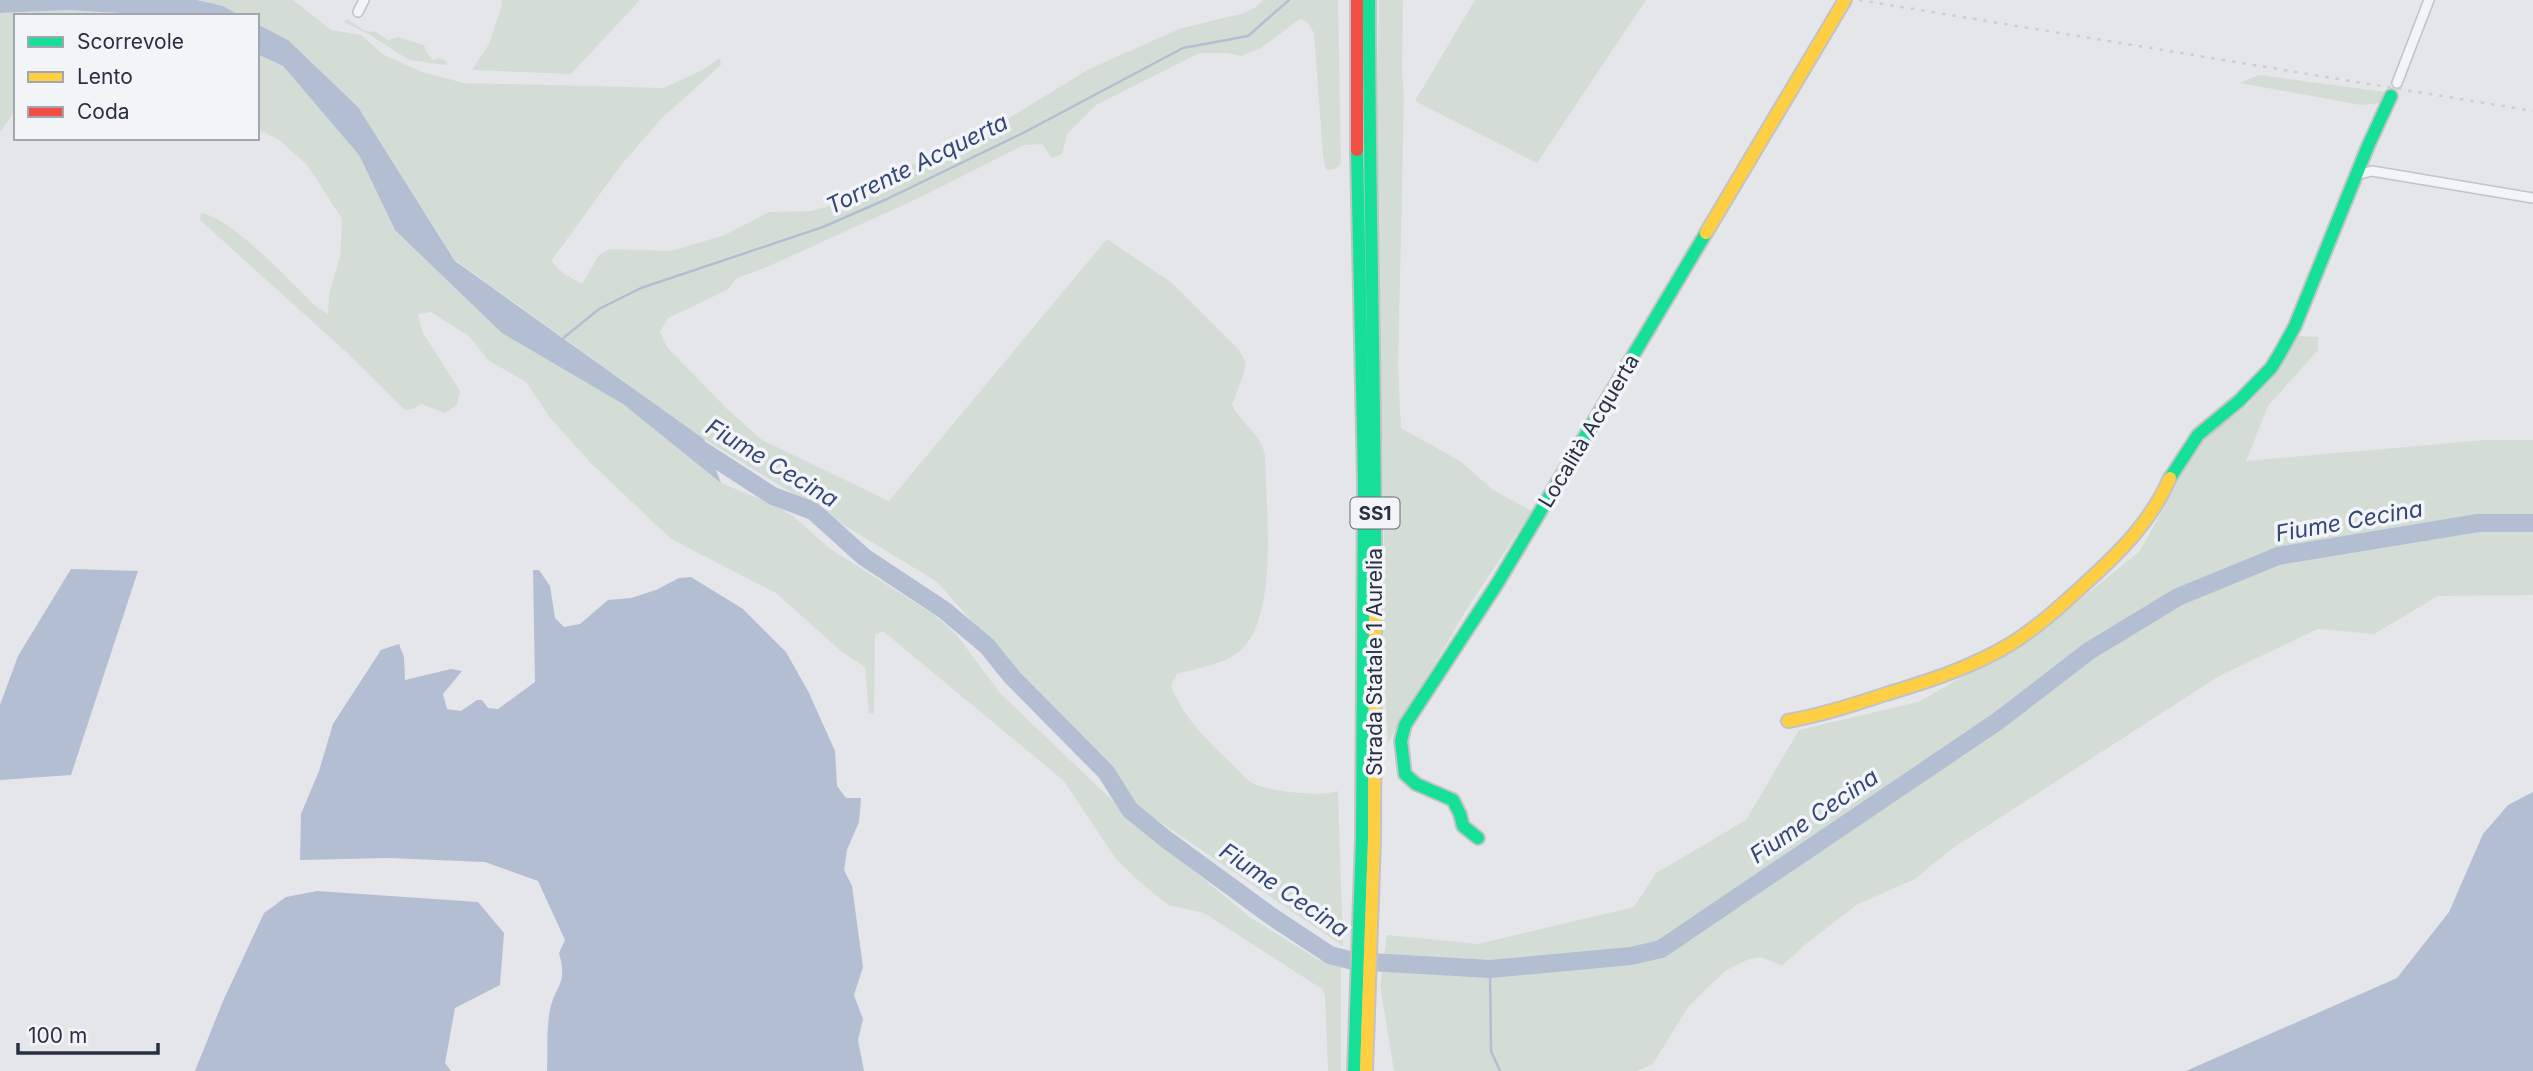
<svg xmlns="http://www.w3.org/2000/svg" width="2533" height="1071" font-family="Inter,sans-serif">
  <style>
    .green { fill: #d3ddd5 }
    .water { fill: #b3bed3 }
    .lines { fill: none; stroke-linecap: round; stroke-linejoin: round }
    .stream { stroke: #b3bed3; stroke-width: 2.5 }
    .river { stroke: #b3bed3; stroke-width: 18 }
    .street-casing { stroke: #c2c3c7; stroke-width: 12 }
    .fast-casing { stroke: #c2c3c7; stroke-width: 16 }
    .slow-casing { stroke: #c2c3c7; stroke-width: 16 }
    .jam-casing { stroke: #c2c3c7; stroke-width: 16 }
    .street { stroke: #f3f4f6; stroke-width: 9 }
    .fast { stroke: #16e098; stroke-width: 12 }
    .slow { stroke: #ffcf43; stroke-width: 12 }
    .jam { stroke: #f24e42; stroke-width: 12 }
    .rail { stroke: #cdced1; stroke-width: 2.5; stroke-dasharray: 3.5 7; stroke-linecap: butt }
    .labels { text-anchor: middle; stroke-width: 7; stroke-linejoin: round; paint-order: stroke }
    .shield { fill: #f2f4f8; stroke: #666b79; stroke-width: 2 }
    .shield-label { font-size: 19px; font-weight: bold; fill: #2a3043 }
    .street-label { font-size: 21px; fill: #2a3043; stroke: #f2f4f8 }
    .water-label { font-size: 23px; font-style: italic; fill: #344877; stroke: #f2f4f8 }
  </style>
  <rect width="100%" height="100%" fill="#e5e6e9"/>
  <g class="green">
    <path d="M197,0h96l38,30 30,5 23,20 38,17 42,11 200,5 38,-18 18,-12 1,7 -59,53 -40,46 -71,97 13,13 18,10 17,-29 11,-6 61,2 54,-16 44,-23 42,-1 30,-8 57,-32 95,-43 96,-59 90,-40 65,-16 12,-6 7,-7h75l3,164 -6,5 -9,1 -3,-14 -9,-123 -7,-11 -7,-3 -39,29 -20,8 -13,-3h-29l-103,52 -29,29 -5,20 -10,4 -10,-14 -18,1 -101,51 -154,70 -32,12 -10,12 -59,28 -8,14 7,15 59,61 36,32 127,61 218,-262 65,44 66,66 8,13 -3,14 -11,29c10,19 29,29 33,50 1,50 14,158 -23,194 -15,15 -45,19 -65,25l-6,12c13,33 38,56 63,80 6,6 12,14 20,18 19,8 64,13 84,7l5,155 -205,-139 -201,-225 -233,-143 -249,-179 -97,-153 -70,-67 -31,-16v-8h-16l-18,-10z"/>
    <path d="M501,0h139l-69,74 -99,-4 17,-26 13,-39z"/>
    <path d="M1379,0h24l-1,72 2,24 -6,272 3,60 59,33 33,29 39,21 -65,98 -79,134 -5,-86 1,-113 -7,-431z"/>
    <path d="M1475,0h171l-109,163 -122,-62z"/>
    <path d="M67,10l105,6h-156v94l-16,22v-119z"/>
    <path d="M347,19l18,12 11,1 12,8 10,-3 26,8 2,6 7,9 6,-2 7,3 1,4 -38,-5 -39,-25 -26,-13z"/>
    <path d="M257,54l26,12 76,89 36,75 228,174 98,79 51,21 21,12 36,32 104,66 23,20 44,59 139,133 112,92 68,42 22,4v107h-13l-3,-76 -3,-6 -118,-76 -36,-8 -27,-22 -25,-24 -52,-78 -181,-150 -8,4 -1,78 -5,1 -4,-47 -23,-15 -66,-59 -105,-54 -80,-76 -40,-44 -25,-37 -38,-22 -19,-24 -38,-24 -13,2 5,19 37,58 -3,14 -12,8 -24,-9 -8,5 -8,1 -61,-60 -144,-130 1,-7c32,5 92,72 117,95l10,6 1,-20 11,-37 2,-38 -34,-53 -30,-27 -21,-10z"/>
    <path d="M2259,75l126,17 -5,11 -19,2 -121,-22z"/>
    <path d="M2298,336l20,1v13l-50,56 -22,55 239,-21h48v155l-95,1 -64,38 -56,-5 -99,47 -269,174 -35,29 -57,25 -51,39 -25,23 -21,-9 -12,2 -24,12 -37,36 -35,57 -16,7h-243l-14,-86 7,-50 91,9 156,-37 22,-34 90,-53 53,-90 119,-28 117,-66 105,-85 58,-107 51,-40z"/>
  </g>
  <g class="water">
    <path d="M0,0h197l26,6 18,10h-69l-105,-6 -67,3z"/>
    <path d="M257,24l31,16 70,67 97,154 249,178 17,44 -98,-79 -121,-71 -107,-103 -36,-75 -76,-89 -26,-12z"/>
    <path d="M71,569l67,2 -67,204 -71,5v-75l18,-49z"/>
    <path d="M533,570h6l11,16 5,32 9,9 16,-3 28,-24 23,-2 25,-8 23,-12 12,-1 52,32 43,43 23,41 26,58 2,35 9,12h15l-2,24 -12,28 -3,20 8,16 11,81 -9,28 9,24 -5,21 6,31h-317c1,-19 -1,-42 3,-61 6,-27 18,-25 9,-57l6,-13 -27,-59 -53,-19 -96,-4 -89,2 1,-46 18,-43 14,-47 48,-74 18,-6 5,13 1,23 46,-11 11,2 -19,23 4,15 14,2 16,-11h5l6,8 10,1 37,-27z"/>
    <path d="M2533,792v279h-347l211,-93 52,-66 34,-78 25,-29z"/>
    <path d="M317,891l161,11 26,31 -4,52 -45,23 -10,55 6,8h-256l28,-70 41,-88 22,-16z"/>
  </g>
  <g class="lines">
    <g class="stream">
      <path d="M561,340l38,-31 42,-21 182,-61 64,-28 136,-66 160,-85 65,-12 41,-36"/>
      <path d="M1490,969l1,82 9,20"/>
    </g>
    <path class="river" d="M691,443l82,53 40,15 51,46 80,53 43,36 25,31 94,95 24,38 37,30 104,76 59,39 23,6 137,8 141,-13 30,-7 337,-228 91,-70 89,-54 100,-41 200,-33h55"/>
    <defs>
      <g id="street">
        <path d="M358,12l6,-12"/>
        <path d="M2397,83l32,-83"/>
        <path d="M2356,175l16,-4 161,27"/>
      </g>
      <g id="fast">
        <path d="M1369,0c0,201 7,403 6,604"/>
        <path d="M2170,478l28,-43 41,-34 32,-33 8,-13 16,-29 73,-180 23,-50"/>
        <path d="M1478,838l-15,-12 -3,-12 -7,-14 -37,-16 -11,-10 -4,-33 4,-16 92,-141 209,-351"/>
        <path d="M1354,1071l8,-232 2,-358 -7,-331"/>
      </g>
      <g id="slow">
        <path d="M1706,233l139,-233"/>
        <path d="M1788,721c34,-6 65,-16 98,-27 43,-13 84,-26 123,-49 28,-17 55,-42 79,-64 34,-31 63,-60 82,-103"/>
        <path d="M1366,1071l8,-232 1,-235"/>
      </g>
      <path id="jam" d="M1357,0v150"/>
    </defs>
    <use href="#street" class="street-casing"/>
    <use href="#fast" class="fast-casing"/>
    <use href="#slow" class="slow-casing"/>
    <use href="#jam" class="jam-casing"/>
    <use href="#street" class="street"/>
    <use href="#fast" class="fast"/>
    <use href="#slow" class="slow"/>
    <use href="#jam" class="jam"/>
    <path class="rail" d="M1859,0l674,111"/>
  </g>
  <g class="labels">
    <rect class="shield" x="1350.5" y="497.5" width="49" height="31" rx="5"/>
    <g class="shield-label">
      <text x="1375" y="520">SS1</text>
    </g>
    <g class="street-label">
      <text transform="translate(1589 431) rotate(-59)" y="7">Località Acquerta</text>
      <text transform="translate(1375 662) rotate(-90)" y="7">Strada Statale 1 Aurelia</text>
    </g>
    <g class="water-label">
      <text transform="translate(917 164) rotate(-26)" y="8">Torrente Acquerta</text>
      <text transform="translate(772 463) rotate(31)" y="8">Fiume Cecina</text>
      <text transform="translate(2349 521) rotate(-10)" y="8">Fiume Cecina</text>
      <text transform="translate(1814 816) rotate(-34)" y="8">Fiume Cecina</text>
      <text transform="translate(1284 890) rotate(34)" y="8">Fiume Cecina</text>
    </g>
  </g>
  <rect x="14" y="14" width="245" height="126" fill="#f2f4f8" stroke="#a2a6b0" stroke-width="2"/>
  <rect x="28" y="37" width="35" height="10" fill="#16e098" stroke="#a2a6b0" stroke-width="2"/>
  <text x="77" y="49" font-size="21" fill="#2a3043">Scorrevole</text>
  <rect x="28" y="72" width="35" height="10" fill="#ffcf43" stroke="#a2a6b0" stroke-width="2"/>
  <text x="77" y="84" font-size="21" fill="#2a3043">Lento</text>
  <rect x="28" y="107" width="35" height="10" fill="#f24e42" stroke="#a2a6b0" stroke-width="2"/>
  <text x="77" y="119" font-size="21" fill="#2a3043">Coda</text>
  <path d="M18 1043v10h140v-10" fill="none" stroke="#2a3043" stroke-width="3.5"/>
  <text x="28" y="1043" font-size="21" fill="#2a3043" stroke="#f2f4f8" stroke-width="5" paint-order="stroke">100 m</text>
</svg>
